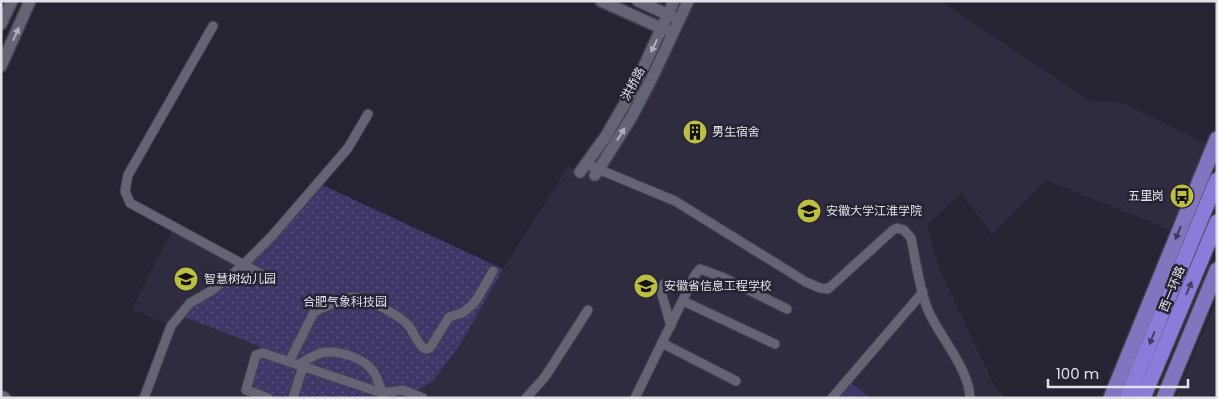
<svg xmlns="http://www.w3.org/2000/svg" width="1218" height="399" font-family="Poppins,'Noto Sans SC',sans-serif">
  <style>
    .built { fill: #2f2c40 }
    .green { fill: url(#green-dots) }
    .pitch { fill: #403769 }
    .lines { fill: none; stroke-linecap: round; stroke-linejoin: round }
    .minor-casing { stroke: #42404c; stroke-width: 11 }
    .tertiary-casing { stroke: #42404c; stroke-width: 14 }
    .secondary-casing { stroke: #42404c; stroke-width: 15 }
    .primary-casing { stroke: #42404c; stroke-width: 18 }
    .trunk-casing { stroke: #42404c; stroke-width: 18 }
    .minor { stroke: #656474; stroke-width: 9 }
    .tertiary { stroke: #656474; stroke-width: 11 }
    .secondary { stroke: #656474; stroke-width: 12 }
    .primary { stroke: #8275bf; stroke-width: 15 }
    .trunk { stroke: #8c7bd8; stroke-width: 15 }
    .oneway { fill: #b0afbb }
    .oneway2 { fill: #3d3855 }
    .oneway3 { fill: #453e64 }
    .labels { text-anchor: middle; stroke-width: 5; stroke-linejoin: round; paint-order: stroke }
    .street-label { font-size: 12px; fill: #e2e1ea; stroke: #262432 }
    .poi-label { font-size: 12px; fill: #e2e1ea; stroke: #262432; text-anchor: start }
    .park-label { font-size: 12px; fill: #dfddf2; stroke: #262432 }
  </style>
  <defs>
    <pattern id="green-dots" width="8" height="8" patternUnits="userSpaceOnUse" patternTransform="scale(1.25)"><rect width="8" height="8" fill="#403769"/><path d="M2 2h.1M6 6h.1" fill="none" stroke="#5b547f" stroke-width="1.8" stroke-linecap="round"/></pattern>
  </defs>
  <rect width="100%" height="100%" fill="#262432"/>
  <g class="built">
    <path d="M688,1h253l148,99 34,3 91,44 -36,86 -132,-53 -54,54 -30,-40 -35,30 12,44 57,121 11,9h-602l28,-17 28,-38 42,-74 65,-102 12,5 15,3z"/>
    <path d="M174,226l70,38 15,82 -15,52h-100l27,-72 -39,-17z"/>
    <path d="M1217,300v98h-42z"/>
  </g>
  <path class="green" d="M318,183l185,86 -42,74 -28,38 -28,17h-161l15,-52 -79,-31 61,-48z"/>
  <path class="pitch" d="M851,383l20,15h-32z"/>
  <g class="lines">
    <defs>
      <g id="minor">
        <path d="M213,26l-85,149 -3,16 5,12 142,77"/>
        <path d="M586,164l89,37 131,81 14,6 8,1 65,-59 4,-2 7,2 7,8c5,24 8,50 17,72 12,28 41,58 42,88"/>
        <path d="M664,284l-2,11 9,31"/>
        <path d="M683,301l92,43"/>
        <path d="M662,343l74,38"/>
        <path d="M289,362l25,-50c9,-4 31,-16 40,-15 13,1 47,19 55,29 6,8 7,17 16,23l5,-1 19,-31 13,-4 9,-7 6,-7 16,-28"/>
        <path d="M298,365c8,-5 18,-12 28,-13 15,-1 37,6 46,18 6,7 8,17 11,25"/>
        <path d="M144,398l27,-72 19,-23 21,-12 30,-24 31,-31 76,-88 20,-34"/>
        <path d="M268,398l-22,-8 10,-35 7,-2 119,40 21,-3 20,8"/>
        <path d="M293,398l10,-31"/>
        <path d="M526,398l19,-21 43,-67"/>
        <path d="M635,398l60,-123 5,-6 22,8 65,32"/>
        <path d="M832,398l91,-106"/>
      </g>
      <g id="tertiary">
        <path d="M601,1l67,30"/>
        <path d="M638,1l35,16"/>
        <path d="M1,24l11,-23"/>
        <path d="M1,66l29,-65"/>
        <path d="M580,172l26,-36 28,-48 40,-87"/>
        <path d="M595,175l36,-57 21,-40 36,-77"/>
      </g>
      <path id="secondary" d="M1,397l3,1"/>
      <g id="primary">
        <path d="M1111,398l106,-259"/>
        <path d="M1164,398l53,-128"/>
      </g>
      <g id="trunk">
        <path d="M1127,398l90,-218"/>
        <path d="M1143,398l74,-176"/>
      </g>
    </defs>
    <use href="#minor" class="minor-casing"/>
    <use href="#tertiary" class="tertiary-casing"/>
    <use href="#secondary" class="secondary-casing"/>
    <use href="#primary" class="primary-casing"/>
    <use href="#trunk" class="trunk-casing"/>
    <use href="#minor" class="minor"/>
    <use href="#tertiary" class="tertiary"/>
    <use href="#secondary" class="secondary"/>
    <use href="#primary" class="primary"/>
    <use href="#trunk" class="trunk"/>
  </g>
  <defs><path id="oneway-solid" d="M-6-.8H1V-3.2L6.5 0L1 3.2V.8H-6Z" transform="scale(1.25)"/></defs>
  <g class="oneway">
    <use href="#oneway-solid" transform="translate(16 34) rotate(-66)"/>
    <use href="#oneway-solid" transform="translate(654 46) rotate(115)"/>
    <use href="#oneway-solid" transform="translate(621 134) rotate(-58)"/>
  </g>
  <use class="oneway2" href="#oneway-solid" transform="translate(1178 233) rotate(112)"/>
  <g class="oneway3">
    <use href="#oneway-solid" transform="translate(1189 288) rotate(-67)"/>
    <use href="#oneway-solid" transform="translate(1152 338) rotate(112)"/>
  </g>
  <defs>
    <symbol id="building-disc" viewBox="-11 -11 22 22"><circle r="9.5" fill="#bdbf43" stroke="#262432"/><path d="M-4-6H4V6H1V3H-1V6H-4ZM-2.5-4.3h1.7v1.8h-1.7ZM.8-4.3h1.7v1.8H.8ZM-2.5-1h1.7V.8h-1.7ZM.8-1h1.7V.8H.8Z" fill="#111"/></symbol>
    <symbol id="bus-disc" viewBox="-11 -11 22 22"><circle r="9.5" fill="#bdbf43" stroke="#262432"/><path d="M-5-6H5V4H4V6H2V4H-2V6H-4V4H-5ZM-3.5-4V0h7V-4ZM-3.5 1.2v1.5H-2V1.2ZM2 1.2v1.5H3.5V1.2Z" fill="#111"/></symbol>
    <symbol id="university-disc" viewBox="-11 -11 22 22"><circle r="9.5" fill="#bdbf43" stroke="#262432"/><path d="M0-5L7-2L0 1L-7-2ZM-4 1L0 2.5L4 1V4Q0 6-4 4Z" fill="#111"/></symbol>
    <symbol id="school-disc" viewBox="-11 -11 22 22"><circle r="9.5" fill="#bdbf43" stroke="#262432"/><path d="M0-5L7-2L0 1L-7-2ZM-4 1L0 2.5L4 1V4Q0 6-4 4Z" fill="#111"/></symbol>
  </defs>
  <g fill-rule="evenodd">
    <use href="#building-disc" x="681" y="118" width="28" height="28"/>
    <use href="#bus-disc" x="1168" y="182" width="28" height="28"/>
    <use href="#university-disc" x="795" y="197" width="28" height="28"/>
    <use href="#school-disc" x="172" y="265" width="28" height="28"/>
    <use href="#university-disc" x="632" y="272" width="28" height="28"/>
  </g>
  <g class="labels">
    <g class="street-label">
      <text transform="translate(633 84) rotate(-62)" y="4">洪桥路</text>
      <text transform="translate(1172 289) rotate(-68)" y="4">西一环路</text>
    </g>
    <g class="poi-label">
      <text x="712" y="136">男生宿舍</text>
      <text x="1164" y="200" text-anchor="end">五里岗</text>
      <text x="826" y="215">安徽大学江淮学院</text>
      <text x="204" y="283">智慧树幼儿园</text>
      <text x="664" y="290">安徽省信息工程学校</text>
    </g>
    <g class="park-label">
      <text x="345" y="306">合肥气象科技园</text>
    </g>
  </g>
  <rect width="1218" height="399" fill="none" stroke="#e2e1ea" stroke-width="5"/>
  <path d="M1048 379v8h140v-8" fill="none" stroke="#e2e1ea" stroke-width="2.5"/>
  <text x="1056" y="379" font-size="15" fill="#e2e1ea" stroke="#262432" stroke-width="4" paint-order="stroke">100 m</text>
</svg>
